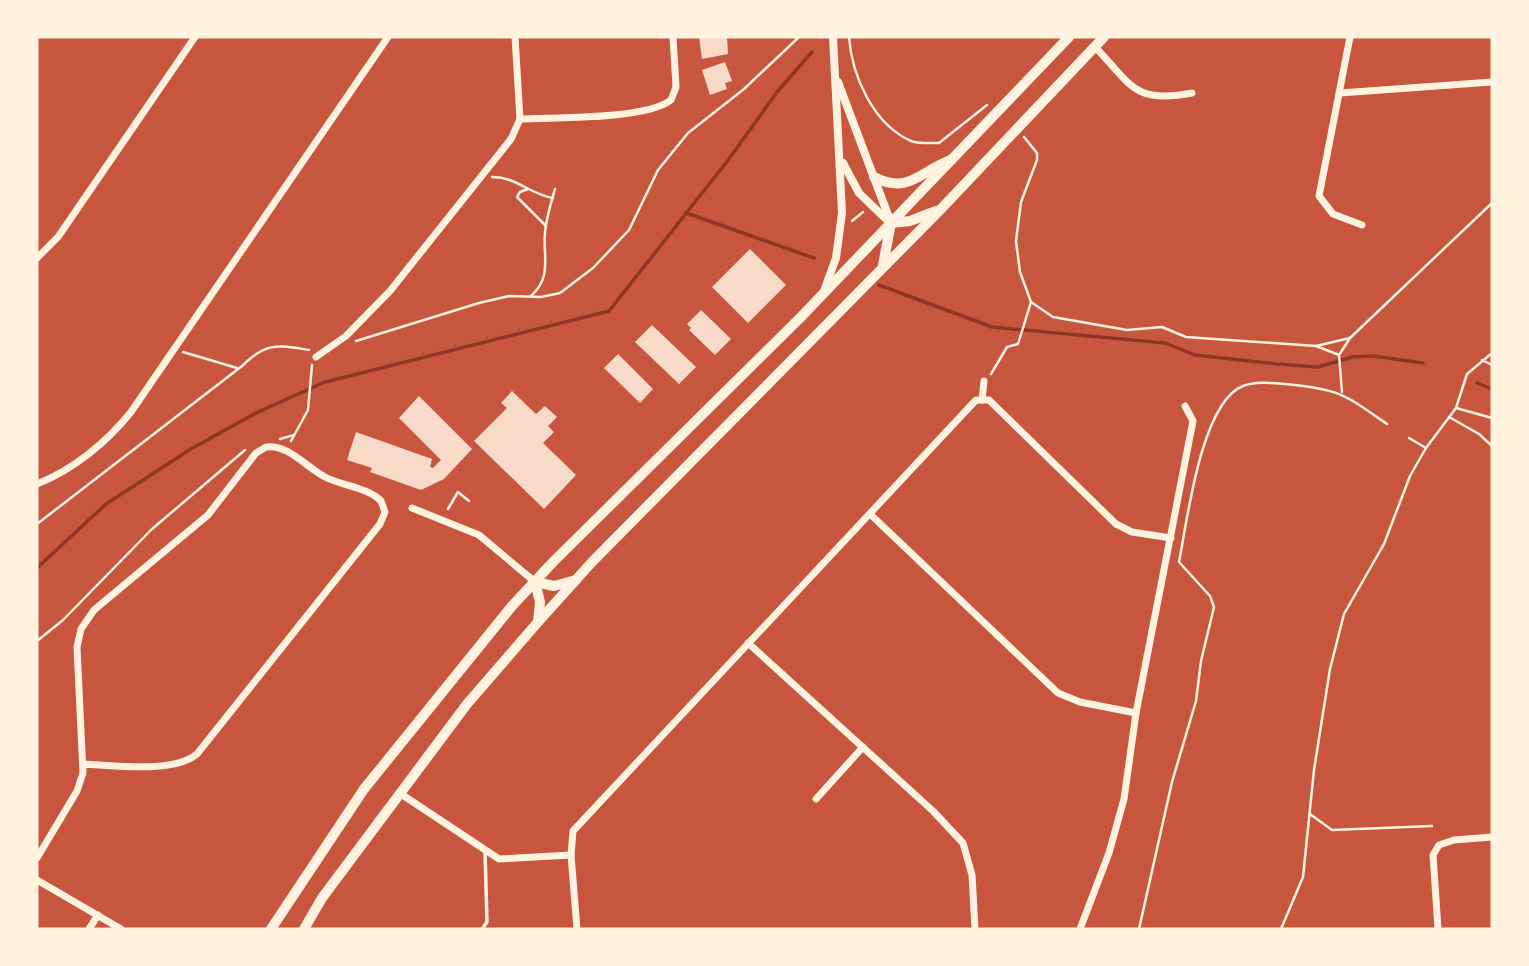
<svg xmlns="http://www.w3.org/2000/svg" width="1529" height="966" font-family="'Sofia Sans Condensed',sans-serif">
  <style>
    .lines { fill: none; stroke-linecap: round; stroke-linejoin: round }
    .stream { stroke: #8f3625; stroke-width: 3.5 }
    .building { fill: #f7dbc8 }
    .path { stroke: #fff3e0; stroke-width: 2.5 }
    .service { stroke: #fff3e0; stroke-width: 3.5 }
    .minor { stroke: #fff3e0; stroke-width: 7 }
    .tertiary { stroke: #fff3e0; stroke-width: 8 }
    .trunk { stroke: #fff3e0; stroke-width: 10 }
  </style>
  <rect width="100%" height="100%" fill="#c8553d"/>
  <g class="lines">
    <g class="stream">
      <path d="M686,213l128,45"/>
      <path d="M879,285l113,42 173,16 30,12 82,9 41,3 34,-10 21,-1 50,7"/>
      <path d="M1477,383l15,6"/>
      <path d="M37,568l69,-64 85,-55 67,-37 67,-30 284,-71 120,-152 48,-67 35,-40"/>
    </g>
  </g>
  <g class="building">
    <path d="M699,37h28l1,17 -26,5z"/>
    <path d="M725,62l7,19 -7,2 2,6 -17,6 -8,-25z"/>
    <path d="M750,249l36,36 -38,38 -36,-36z"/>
    <path d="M701,310l30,29 -16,16 -26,-25 2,-2 -4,-4z"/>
    <path d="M652,325l44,42 -17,17 -44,-42z"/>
    <path d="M618,354l35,35 -13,14 -36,-35z"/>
    <path d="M512,391l24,23 9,-8 12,11 -9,9 6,6 -11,11 33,32 -32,34 -70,-68 33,-33 -6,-5z"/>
    <path d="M419,396l53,53 -28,30 -23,11 -51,-18 2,-4 -25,-8 9,-28 76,27 -2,8 3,1 8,-8 -42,-42z"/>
  </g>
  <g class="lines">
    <g class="path">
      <path d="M849,37c3,39 24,87 62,104 8,3 19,2 28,2l48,-38"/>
      <path d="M492,177c25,0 37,17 61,21"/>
      <path d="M528,189l-8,3 -3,5 29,29"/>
      <path d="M852,221l11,-9"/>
      <path d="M531,296c21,-19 12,-37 14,-63 1,-14 6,-30 10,-44"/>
      <path d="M1031,302l22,15 74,13 35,-3 24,10 130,9 23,9"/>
      <path d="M356,341l123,-38 30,-7 32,1 19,-4 33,-25 36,-38 29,-60 30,-37 56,-44 55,-52"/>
      <path d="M1316,346l34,-8"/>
      <path d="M183,352l54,16"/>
      <path d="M1482,360l10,5"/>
      <path d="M991,374l16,-27 11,-3 13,-42 -11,-30 -4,-31 5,-39 16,-42v-7l-13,-16"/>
      <path d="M1342,392l-3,-37 11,-17 142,-135"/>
      <path d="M1456,408l36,10"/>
      <path d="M1449,417l30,17 13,12"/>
      <path d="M280,439l14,-4"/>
      <path d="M291,441l17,-31 4,-45"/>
      <path d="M1426,448l30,-40 11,-34 25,-21"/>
      <path d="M448,509l10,-17 11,9"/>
      <path d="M37,524l205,-158c24,-24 35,-21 67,-16"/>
      <path d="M37,641l26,-21 89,-91 93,-79"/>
      <path d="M1310,814l22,16 100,-4"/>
      <path d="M1139,929l33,-147 24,-81 5,-40 13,-54 -4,-11 -31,-34c8,-40 22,-160 64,-176 13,-5 29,-3 43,-2 53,5 58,10 101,40"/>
      <path d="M1281,929l22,-52 11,-107 16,-101 14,-55 40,-70 26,-68 16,-28 -17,-10"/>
    </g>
    <path class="service" d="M482,929l5,-7 -2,-71"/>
    <g class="minor">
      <path d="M515,37l5,82"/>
      <path d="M1350,37l-31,159 14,18 29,11"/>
      <path d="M1095,47c37,38 38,57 97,46"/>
      <path d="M1340,93l152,-11"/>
      <path d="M37,258l21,-21 137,-200"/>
      <path d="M316,357l30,-21 44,-45 121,-152 9,-20c35,-2 125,1 151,-19l5,-13 -3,-50"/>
      <path d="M982,400l2,-19"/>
      <path d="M37,484c36,-14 70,-42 94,-72l257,-375"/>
      <path d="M412,508l67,27 56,47"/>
      <path d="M870,514l188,179 22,9 56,11"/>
      <path d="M748,643l185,168 30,32 9,32 3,54"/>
      <path d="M401,794l98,65 72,-4 6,74"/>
      <path d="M816,799l47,-52"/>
      <path d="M571,855l2,-24 403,-431h13l127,124 16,8 39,6"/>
      <path d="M37,858l40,-67 6,-18 -6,-126 4,-18 13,-19 114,-95 48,-62 10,-6c22,-3 40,20 59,30 17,9 43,10 56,24l4,11 -5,12 -183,230c-24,20 -83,11 -114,10"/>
      <path d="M37,880l84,49"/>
      <path d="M89,929l9,-14"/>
      <path d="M1080,929l29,-76 15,-54 12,-86 57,-292 -8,-15"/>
      <path d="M1438,929l-5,-74 6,-10 15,-5 38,-3"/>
    </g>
    <g class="tertiary">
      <path d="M838,82l53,141"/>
      <path d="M843,163l16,30 31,30"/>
      <path d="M824,291l12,-33 6,-45 -9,-176"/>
    </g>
    <g class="trunk">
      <path d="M874,177c35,18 46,-6 77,-17"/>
      <path d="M891,223l19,-2 26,-10"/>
      <path d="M883,265l8,-42"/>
      <path d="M535,582l19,4 22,-6"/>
      <path d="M535,582l5,20 -2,20"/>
      <path d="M271,929l93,-140 148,-183 42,-45 245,-242 270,-282"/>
      <path d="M304,929l18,-31 145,-194 71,-82 54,-60 349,-353 163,-172"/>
    </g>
  </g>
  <rect width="1529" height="966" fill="none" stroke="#fff3e0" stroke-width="77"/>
</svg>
